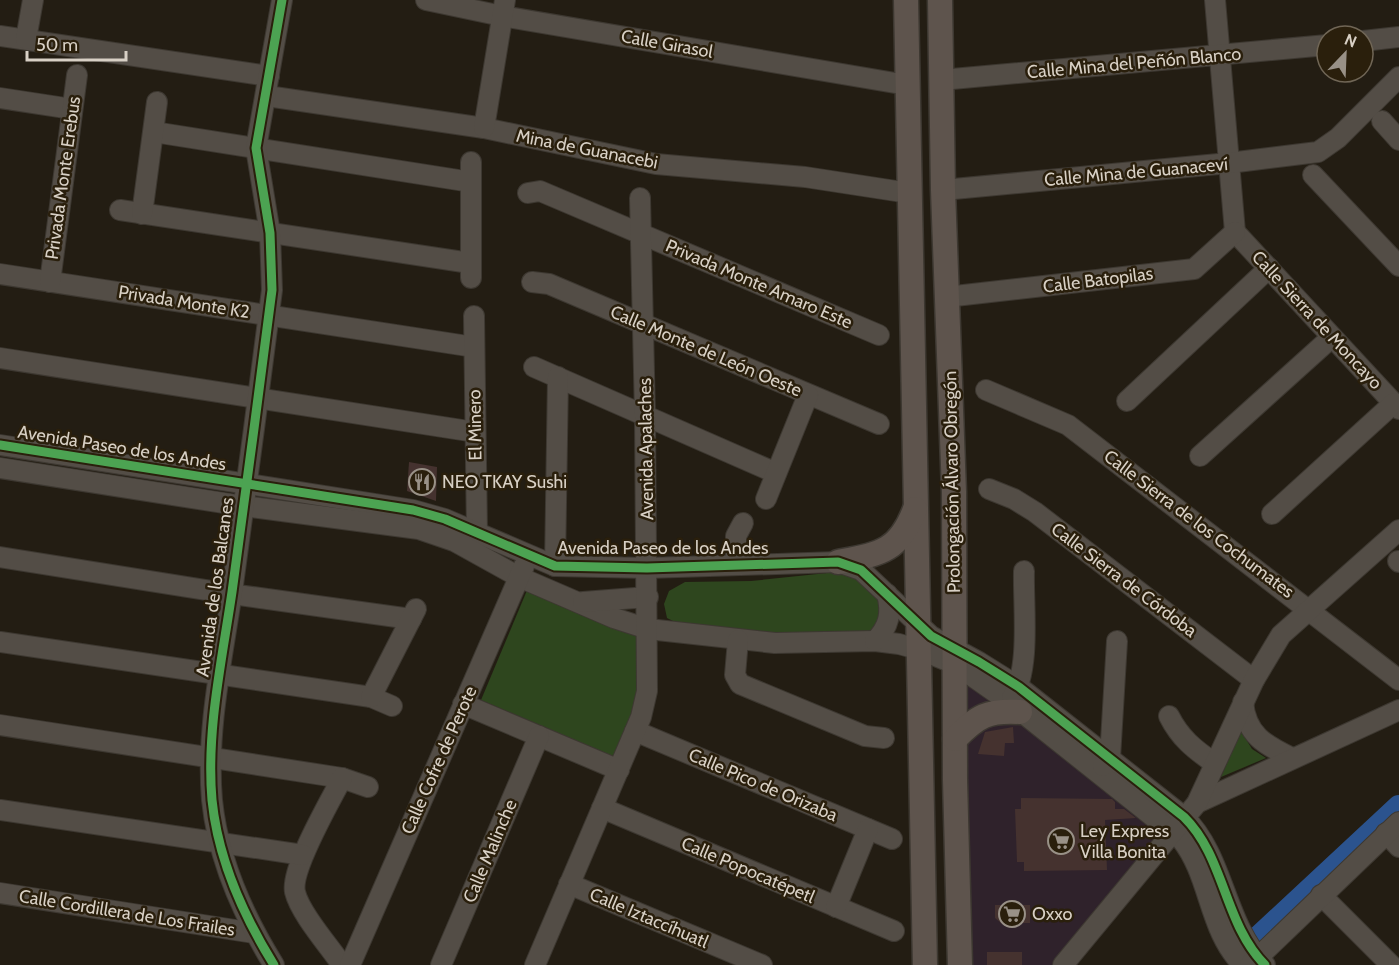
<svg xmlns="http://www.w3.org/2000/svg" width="1399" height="965" font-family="Cabin,sans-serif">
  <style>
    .commercial { fill: #2f222b }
    .green { fill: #2e461e }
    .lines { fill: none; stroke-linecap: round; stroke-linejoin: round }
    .river { stroke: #2b538e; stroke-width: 24 }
    .building { fill: #45322f }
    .minor-casing { stroke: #3d3831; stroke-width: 22 }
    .major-casing { stroke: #3d3831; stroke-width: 27 }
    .minor { stroke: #534d46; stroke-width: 20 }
    .major { stroke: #5e544d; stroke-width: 24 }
    .cycleway-casing { stroke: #2a1f0c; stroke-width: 13 }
    .cycleway { stroke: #4ca352; stroke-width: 9 }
    .labels { text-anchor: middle; stroke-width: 5; stroke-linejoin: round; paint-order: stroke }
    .street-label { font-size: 18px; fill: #d8d0c5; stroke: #2a1f0c }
    .poi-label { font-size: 18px; fill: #d8d0c5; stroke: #2a1f0c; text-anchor: start }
  </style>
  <rect width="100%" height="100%" fill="#231d13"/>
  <path class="commercial" d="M955,664l217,167 -112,134h-101z"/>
  <g class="green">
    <path d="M837,572l28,9 20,18 -12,34 -82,3 -106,-9 -18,-9 -3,-14 5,-13 16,-9 66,-1z"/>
    <path d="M528,588l116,47 -2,66 -23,58 -138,-59z"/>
    <path d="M1241,731l11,18 14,9 -45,19z"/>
  </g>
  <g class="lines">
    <path class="river" d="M1255,941l144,-134"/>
  </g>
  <g class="building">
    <path d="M409,462l28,5 -1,34 -29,-10z"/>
    <path d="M1013,727l1,16h-9l-1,13 -26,-2 7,-22z"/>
    <path d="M1021,798l91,1 3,3v7h9l12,9 -31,2 2,50 -83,1v-9h-7l-2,-53h6z"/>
    <path d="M995,905h35v18h-29l-6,-5z"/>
    <rect x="987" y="952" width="35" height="13"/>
  </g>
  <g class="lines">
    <defs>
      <g id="minor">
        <path d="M426,0l76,16 405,69"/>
        <path d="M1215,0l20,232"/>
        <path d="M0,36l269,40"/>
        <path d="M26,39l7,-39"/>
        <path d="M1363,41l36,-4"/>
        <path d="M941,80l386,-35"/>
        <path d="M267,96l217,32 172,36 149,13 104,16"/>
        <path d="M0,98l72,11"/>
        <path d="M1382,121l17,19"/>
        <path d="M484,128l21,-128"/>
        <path d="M154,132l317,50"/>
        <path d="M1313,175l86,91"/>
        <path d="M943,190l286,-27 89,-11 20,-14 61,-61"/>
        <path d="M528,193l12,-2 339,144"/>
        <path d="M120,210l350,53"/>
        <path d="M142,214l15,-112"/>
        <path d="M1235,232l164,177"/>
        <path d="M0,274l474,73"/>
        <path d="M471,278v-116"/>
        <path d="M50,282l27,-207"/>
        <path d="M532,282l17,2 330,140"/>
        <path d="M946,297l248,-28 41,-37"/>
        <path d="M474,316l3,218"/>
        <path d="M0,358l475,74"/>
        <path d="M534,367l242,106"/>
        <path d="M986,390l82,35 331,255"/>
        <path d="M1127,401l142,-133"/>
        <path d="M0,445l413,65 32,9 110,47 92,2 191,-6 23,8 70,66 48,26 40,25 165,130c41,40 40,107 81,148"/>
        <path d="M1200,456l132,-119"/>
        <path d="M0,468l243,38 176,23 35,12 65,36 95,41 34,11 127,14 100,-2 24,3 22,6 34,14 54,38 172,137c30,37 27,92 62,126"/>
        <path d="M989,489l25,10 21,13 219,168"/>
        <path d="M766,499l42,-104"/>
        <path d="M1272,514l122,-111"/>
        <path d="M0,557l231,37 180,25"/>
        <path d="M1398,561l1,1"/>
        <path d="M736,565v-29l7,-13"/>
        <path d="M555,566l3,-189"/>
        <path d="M583,602l65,-5"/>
        <path d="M738,640l-3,35 5,9 125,52 19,2"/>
        <path d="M875,641c14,-14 17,-28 12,-47"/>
        <path d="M0,642l371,55 21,9"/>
        <path d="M371,697l45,-88"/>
        <path d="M1012,698c19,-29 11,-92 12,-127"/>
        <path d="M1243,702c3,33 22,43 49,56"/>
        <path d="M463,704l156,66"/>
        <path d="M1169,716c11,22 25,33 45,47"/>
        <path d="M0,725l342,53 26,9"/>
        <path d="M635,731l257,108"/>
        <path d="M1103,766l7,-8 7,-117"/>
        <path d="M342,778c-11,22 -52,91 -47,114 5,21 34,54 47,73"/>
        <path d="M1197,803l202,-93"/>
        <path d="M602,808l292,123"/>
        <path d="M0,810l303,45"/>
        <path d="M1386,833l13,14"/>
        <path d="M569,884l193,81"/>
        <path d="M0,893l254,40"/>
        <path d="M1321,895l70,70"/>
        <path d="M836,907l32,-78"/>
        <path d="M274,965c-31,-50 -56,-105 -62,-165 -6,-69 10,-140 20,-208 14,-101 27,-201 40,-302l-2,-57 -14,-85 26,-148"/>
        <path d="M350,965l174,-399"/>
        <path d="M441,965l98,-229"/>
        <path d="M535,965l106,-248 6,-26 -2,-275 -5,-218"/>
        <path d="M1063,965l134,-162 57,-123 27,-45 118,-105"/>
        <path d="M1250,965l149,-143"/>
      </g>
      <g id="major">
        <path d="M906,0c4,322 15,643 19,965"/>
        <path d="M940,0l3,190 11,302 1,288 5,185"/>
        <path d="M838,562c42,-8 61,-10 77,-53"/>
        <path d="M955,739c22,-23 33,-29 65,-27"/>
      </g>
    </defs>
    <use href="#minor" class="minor-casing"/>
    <use href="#major" class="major-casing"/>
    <use href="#minor" class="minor"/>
    <use href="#major" class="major"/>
    <defs>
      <g id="cycleway">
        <path d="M0,445l413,65 32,9 110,47 92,2 191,-6 23,8 70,66 48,26 40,25 165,130c41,40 40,107 81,148"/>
        <path d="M274,965c-31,-50 -56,-105 -62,-165 -6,-69 10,-140 20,-208 14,-101 27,-201 40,-302l-2,-57 -14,-85 26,-148"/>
      </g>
    </defs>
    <use href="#cycleway" class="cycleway-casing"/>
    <use href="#cycleway" class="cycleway"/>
  </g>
  <defs>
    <symbol id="restaurant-ring" viewBox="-11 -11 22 22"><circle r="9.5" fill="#2a1f0c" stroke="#999187" stroke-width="1.5"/><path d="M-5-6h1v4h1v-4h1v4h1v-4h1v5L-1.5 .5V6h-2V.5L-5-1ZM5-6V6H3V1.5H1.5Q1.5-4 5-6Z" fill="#999187"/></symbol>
    <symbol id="supermarket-ring" viewBox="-11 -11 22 22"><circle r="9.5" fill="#2a1f0c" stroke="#999187" stroke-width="1.5"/><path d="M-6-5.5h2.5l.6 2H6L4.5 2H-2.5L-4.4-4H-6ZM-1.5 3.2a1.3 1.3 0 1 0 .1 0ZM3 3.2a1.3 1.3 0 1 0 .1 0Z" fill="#999187"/></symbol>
  </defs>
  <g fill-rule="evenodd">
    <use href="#restaurant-ring" x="407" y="467" width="30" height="30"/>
    <use href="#supermarket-ring" x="1046" y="826" width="30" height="30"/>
    <use href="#supermarket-ring" x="997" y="899" width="30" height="30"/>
  </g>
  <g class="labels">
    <g class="street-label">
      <text transform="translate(667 44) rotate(10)" y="6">Calle Girasol</text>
      <text transform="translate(1134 63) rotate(-5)" y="6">Calle Mina del Peñón Blanco</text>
      <text transform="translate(587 149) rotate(11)" y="6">Mina de Guanacebi</text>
      <text transform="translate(1136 172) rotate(-5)" y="6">Calle Mina de Guanaceví</text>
      <text transform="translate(63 178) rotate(-82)" y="6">Privada Monte Erebus</text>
      <text transform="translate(1098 280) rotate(-7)" y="6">Calle Batopilas</text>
      <text transform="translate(759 284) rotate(23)" y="6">Privada Monte Amaro Este</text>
      <text transform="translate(184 302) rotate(9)" y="6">Privada Monte K2</text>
      <text transform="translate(1317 320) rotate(47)" y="6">Calle Sierra de Moncayo</text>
      <text transform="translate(706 351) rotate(23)" y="6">Calle Monte de León Oeste</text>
      <text transform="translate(475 425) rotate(-91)" y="6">El Minero</text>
      <text transform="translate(122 448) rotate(9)" y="6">Avenida Paseo de los Andes</text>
      <text transform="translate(646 449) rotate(-91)" y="6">Avenida Apalaches</text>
      <text transform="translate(952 482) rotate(-91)" y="6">Prolongación Álvaro Obregón</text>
      <text transform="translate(1199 524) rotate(37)" y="6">Calle Sierra de los Cochumates</text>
      <text x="663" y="554">Avenida Paseo de los Andes</text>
      <text transform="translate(1124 580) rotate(37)" y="6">Calle Sierra de Córdoba</text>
      <text transform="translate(215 587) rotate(-82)" y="6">Avenida de los Balcanes</text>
      <text transform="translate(439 760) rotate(-66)" y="6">Calle Cofre de Perote</text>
      <text transform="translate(763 785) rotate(23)" y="6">Calle Pico de Orizaba</text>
      <text transform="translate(490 851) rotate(-67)" y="6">Calle Malinche</text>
      <text transform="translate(748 870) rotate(23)" y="6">Calle Popocatépetl</text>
      <text transform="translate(127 913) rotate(9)" y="6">Calle Cordillera de Los Frailes</text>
      <text transform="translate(649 918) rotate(23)" y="6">Calle Iztaccíhuatl</text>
    </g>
    <g class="poi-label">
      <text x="442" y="488">NEO TKAY Sushi</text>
      <text x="1080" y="837">Ley Express<tspan x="1080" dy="21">Villa Bonita</tspan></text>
      <text x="1032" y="920">Oxxo</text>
    </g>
  </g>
  <g transform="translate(1345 54) rotate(23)"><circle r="28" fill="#2a1f0c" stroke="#706656" stroke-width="1.5"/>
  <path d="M0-4.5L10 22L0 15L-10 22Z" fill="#999187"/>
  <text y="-9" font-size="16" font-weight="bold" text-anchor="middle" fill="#d8d0c5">N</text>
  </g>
  <path d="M27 51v9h99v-9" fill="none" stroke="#d8d0c5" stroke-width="3"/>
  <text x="36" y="51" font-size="18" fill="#d8d0c5" stroke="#2a1f0c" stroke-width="4.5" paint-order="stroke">50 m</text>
</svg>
